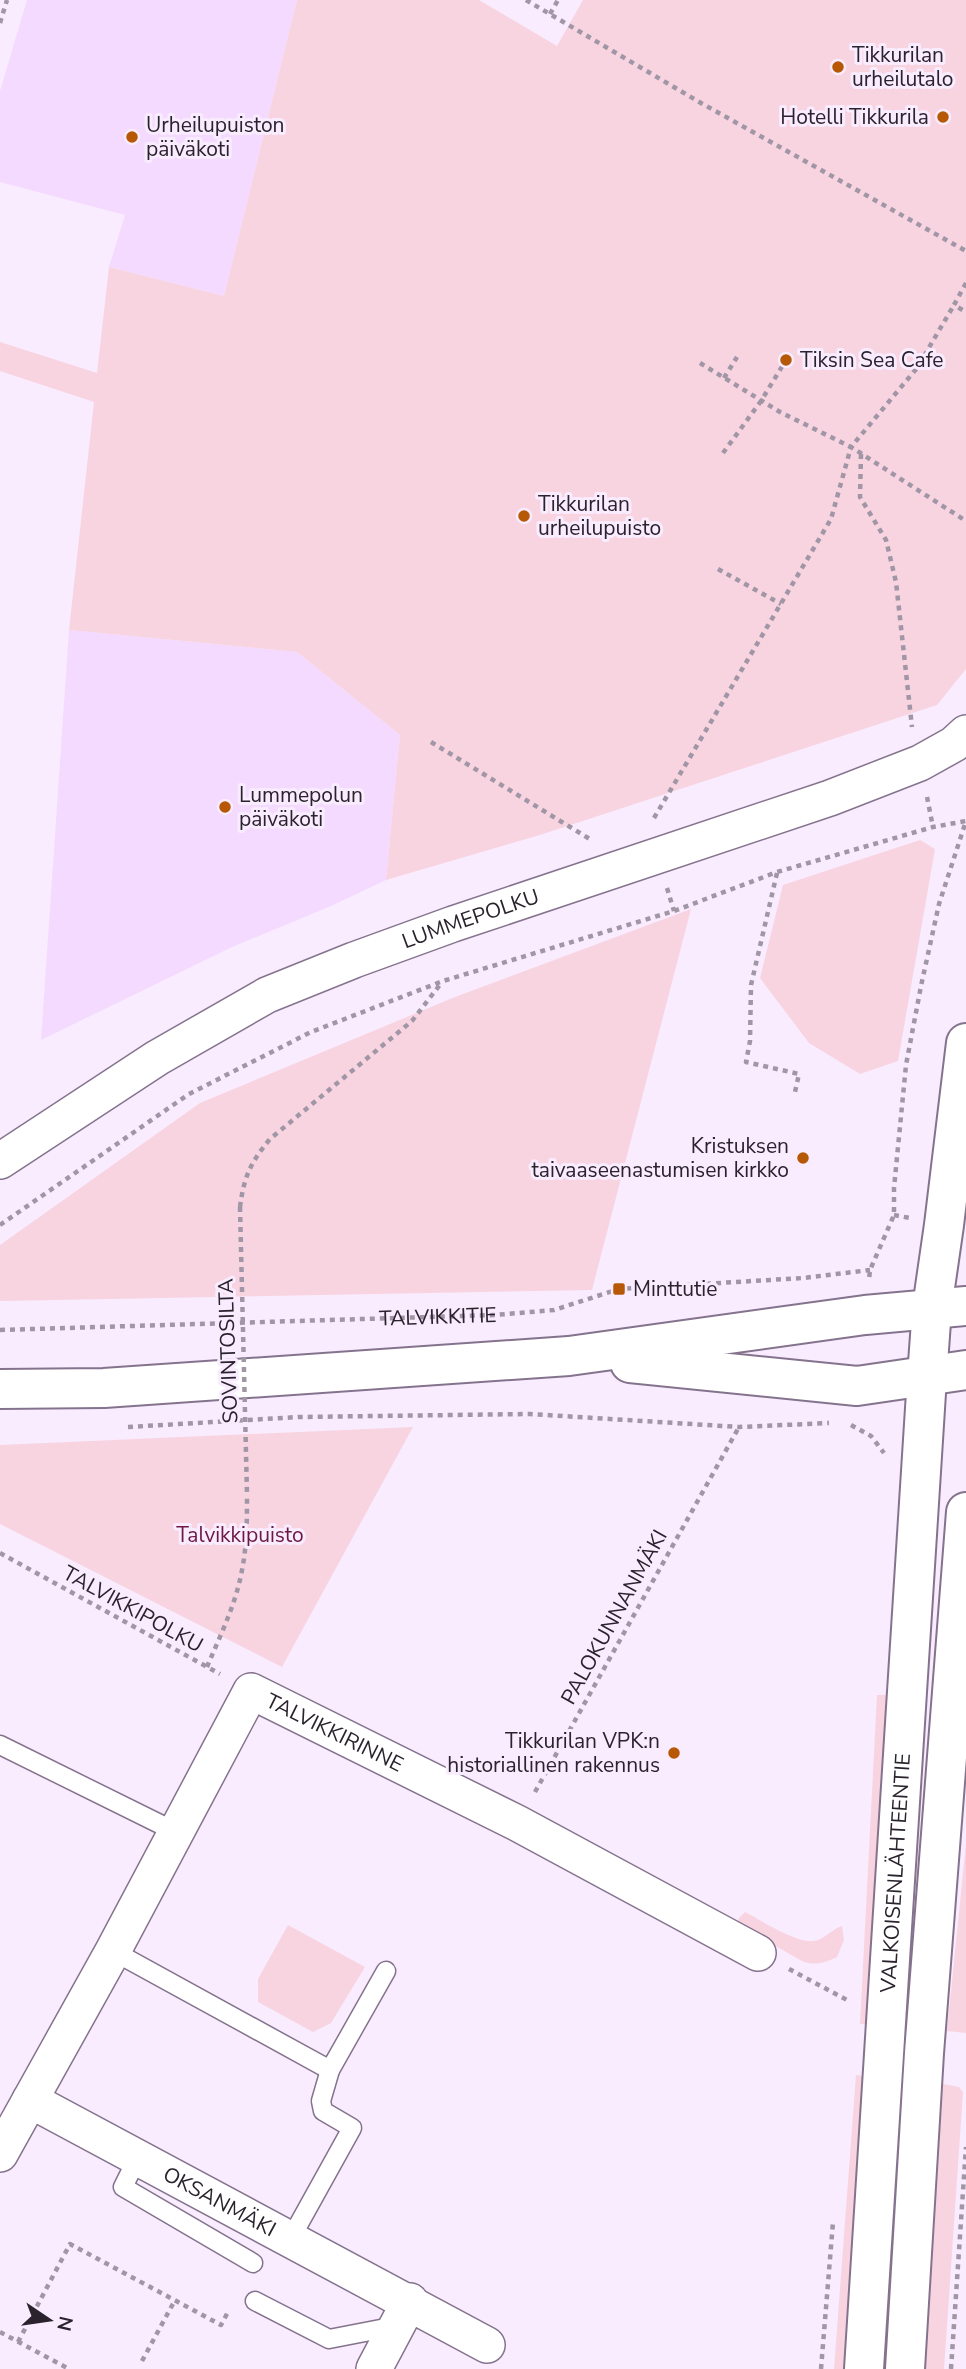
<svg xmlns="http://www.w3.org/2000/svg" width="966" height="2369" font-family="'Nunito Sans',sans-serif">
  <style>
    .built { fill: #f4dafe }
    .green { fill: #f8d4e1 }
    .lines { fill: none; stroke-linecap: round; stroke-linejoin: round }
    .service-casing { stroke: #85738d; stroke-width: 21 }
    .minor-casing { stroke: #85738d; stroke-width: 38 }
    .secondary-casing { stroke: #85738d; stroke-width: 42 }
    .primary-casing { stroke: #85738d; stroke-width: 42 }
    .path { stroke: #a196a5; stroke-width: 4.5; stroke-dasharray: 5 5; stroke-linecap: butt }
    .service { stroke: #fff; stroke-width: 18 }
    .minor { stroke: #fff; stroke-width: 35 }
    .secondary { stroke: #fff; stroke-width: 38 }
    .primary { stroke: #fff; stroke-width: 38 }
    .path-bridge { stroke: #a196a5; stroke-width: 4.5; stroke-dasharray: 5 5; stroke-linecap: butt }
    .poi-dot { fill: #b65805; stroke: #f9ecfe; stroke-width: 2.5 }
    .labels { text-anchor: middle; stroke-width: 6; stroke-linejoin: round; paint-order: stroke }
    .poi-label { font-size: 21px; fill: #2a232d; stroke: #f9ecfe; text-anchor: start }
    .street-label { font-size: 21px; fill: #2a232d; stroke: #f9ecfe }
    .park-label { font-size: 21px; fill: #6b1842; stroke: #f9ecfe }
  </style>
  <rect width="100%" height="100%" fill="#f9ecfe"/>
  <g class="built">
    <path d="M27,0h270l-73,296 -115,-29 16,-52 -125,-33v-91z"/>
    <path d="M69,630l228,22 103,83 -14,145 -55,26 -99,41 -191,93z"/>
  </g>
  <g class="green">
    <path d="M297,0h182l78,46 26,-46h383v669l-29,36 -394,129 -157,46 14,-145 -103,-83 -228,-22 25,-228 -94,-31v-29l97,31 12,-106 115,29z"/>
    <path d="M920,840l15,9 -37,212 -38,13 -51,-31 -49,-65 23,-93z"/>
    <path d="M691,909l-99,381 -592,11v-56l200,-142 255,-106z"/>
    <path d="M413,1427l-131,240 -282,-143v-79z"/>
    <path d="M877,1695h11l-10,330 -18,-1z"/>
    <path d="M966,1843v190l-19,-2z"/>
    <path d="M745,1912c16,8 56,35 73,28 8,-3 15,-11 24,-14l2,14 -7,17c-13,6 -21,9 -35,4l-65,-37 2,-6z"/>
    <path d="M288,1925l77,42 -34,56 -18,9 -55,-30v-23z"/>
    <path d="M856,2075l18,2 -24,292h-16z"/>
    <path d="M943,2084l16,3 4,5 -19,277h-19z"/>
  </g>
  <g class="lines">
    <defs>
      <g id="service">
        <path d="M0,1745l176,87"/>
        <path d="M113,1951l217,119 56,-99"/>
        <path d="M138,2157l-15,30 130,76"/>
        <path d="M291,2238l61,-110 -29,-17 -2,-10 9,-31"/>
        <path d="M255,2301l74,38 67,-13"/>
      </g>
      <g id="minor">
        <path id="s2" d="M0,1161l157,-103 110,-63 87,-35 99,-36 377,-126 90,-35 34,-19 12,-11"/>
        <path id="s3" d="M30,2100l457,245"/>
        <path id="s4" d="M0,2154l113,-203 138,-260 266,132 241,130"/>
        <path d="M374,2369l36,-68"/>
      </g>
      <g id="secondary">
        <path id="s5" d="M864,2369l63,-992"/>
        <path d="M905,2369l19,-316 42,-541"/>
      </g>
      <g id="primary">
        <path d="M630,1363l227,23 109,-16"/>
        <path d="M927,1377l5,-69 12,-83 22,-182"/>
        <path d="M0,1389l104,-1 465,-32 296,-41 101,-9"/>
      </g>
    </defs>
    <use href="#service" class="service-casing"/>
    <use href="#minor" class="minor-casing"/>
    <use href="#secondary" class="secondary-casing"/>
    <use href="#primary" class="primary-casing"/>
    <g class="path">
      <path d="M526,0l175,103 265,148"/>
      <path d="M550,14l8,-14"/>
      <path d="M0,23l7,-23"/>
      <path d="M966,283l-12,22 12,7"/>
      <path d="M700,363l80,49 71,35 66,-79 37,-63"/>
      <path d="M724,378l13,-21"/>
      <path d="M723,453l38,-52 25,-41"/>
      <path d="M861,454l-1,43 26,43 10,42 16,145"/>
      <path d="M718,569l63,35"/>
      <path d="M431,742l162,99"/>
      <path d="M927,797l6,30"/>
      <path d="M654,818l177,-299 20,-72 115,74"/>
      <path d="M777,873l-26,112 -1,56 -4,21 53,12 -4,18"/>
      <path d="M667,888l7,23"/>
      <path d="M240,1207c4,-30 10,-44 30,-68l142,-118 30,-39"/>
      <path d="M894,1215l16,3"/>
      <path d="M0,1225l189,-131 122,-62 132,-51 231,-70 103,-39 156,-45 33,-6 -27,83 -18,82 -15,79 -12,123v27l-24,55 -1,10"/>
      <path id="s1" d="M0,1330l495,-15 59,-5 65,-21 184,-11 67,-8"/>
      <path d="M851,1425l20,11 13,17"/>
      <path d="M128,1427l171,-10 231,-3 209,13 90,-4"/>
      <path d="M0,1553l220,121"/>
      <path d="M207,1667c13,-31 29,-63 35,-97 5,-25 5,-50 5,-76"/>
      <path d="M535,1792l204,-365"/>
      <path d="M789,1969l58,31"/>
      <path d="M0,2332l69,37"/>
      <path d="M18,2342l52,-98 151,81 8,-15"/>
      <path d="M142,2361l33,-61"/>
      <path d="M821,2369l12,-147"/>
      <path d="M951,2369l15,-222"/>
    </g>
    <use href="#service" class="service"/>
    <use href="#minor" class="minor"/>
    <use href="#secondary" class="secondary"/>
    <use href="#primary" class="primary"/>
    <path class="path-bridge" d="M240,1207l7,287"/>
  </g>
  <g class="poi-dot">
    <circle cx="838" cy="67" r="7"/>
    <circle cx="943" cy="117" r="7"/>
    <circle cx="132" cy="137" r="7"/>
    <circle cx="786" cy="360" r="7"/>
    <circle cx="524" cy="516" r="7"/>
    <circle cx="225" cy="807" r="7"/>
    <circle cx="803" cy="1158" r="7"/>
    <rect x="612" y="1282" width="14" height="14" rx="3.5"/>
    <circle cx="674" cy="1753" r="7"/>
  </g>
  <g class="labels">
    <g class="poi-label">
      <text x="852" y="62">Tikkurilan<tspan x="852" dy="24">urheilutalo</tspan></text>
      <text x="929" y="124" text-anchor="end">Hotelli Tikkurila</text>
      <text x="146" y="132">Urheilupuiston<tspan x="146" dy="24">päiväkoti</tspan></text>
      <text x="800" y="367">Tiksin Sea Cafe</text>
      <text x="538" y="511">Tikkurilan<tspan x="538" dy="24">urheilupuisto</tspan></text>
      <text x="239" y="802">Lummepolun<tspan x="239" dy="24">päiväkoti</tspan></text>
      <text x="789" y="1153" text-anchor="end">Kristuksen<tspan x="789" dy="24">taivaaseenastumisen kirkko</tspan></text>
      <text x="633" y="1296">Minttutie</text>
      <text x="660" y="1748" text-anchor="end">Tikkurilan VPK:n<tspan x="660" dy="24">historiallinen rakennus</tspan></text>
    </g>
    <g class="street-label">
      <text dy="7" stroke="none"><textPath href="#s2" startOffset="532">LUMMEPOLKU</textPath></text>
      <text dy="7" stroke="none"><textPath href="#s1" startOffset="438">TALVIKKITIE</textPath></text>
      <text transform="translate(228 1351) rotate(-92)" y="7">SOVINTOSILTA</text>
      <text transform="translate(133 1609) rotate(29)" y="7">TALVIKKIPOLKU</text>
      <text transform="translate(614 1617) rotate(-61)" y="7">PALOKUNNANMÄKI</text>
      <text dy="7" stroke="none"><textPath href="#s4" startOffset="620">TALVIKKIRINNE</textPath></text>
      <text dy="7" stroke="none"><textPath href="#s5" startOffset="497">VALKOISENLÄHTEENTIE</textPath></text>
      <text dy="7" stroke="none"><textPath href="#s3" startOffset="215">OKSANMÄKI</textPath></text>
    </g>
    <g class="park-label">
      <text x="240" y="1542">Talvikkipuisto</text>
    </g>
  </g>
  <g transform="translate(49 2320) rotate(103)" stroke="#f9ecfe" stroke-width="5" paint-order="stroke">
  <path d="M0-5L12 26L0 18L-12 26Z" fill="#2a232d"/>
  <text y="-10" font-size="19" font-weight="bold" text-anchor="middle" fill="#2a232d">N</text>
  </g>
</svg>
